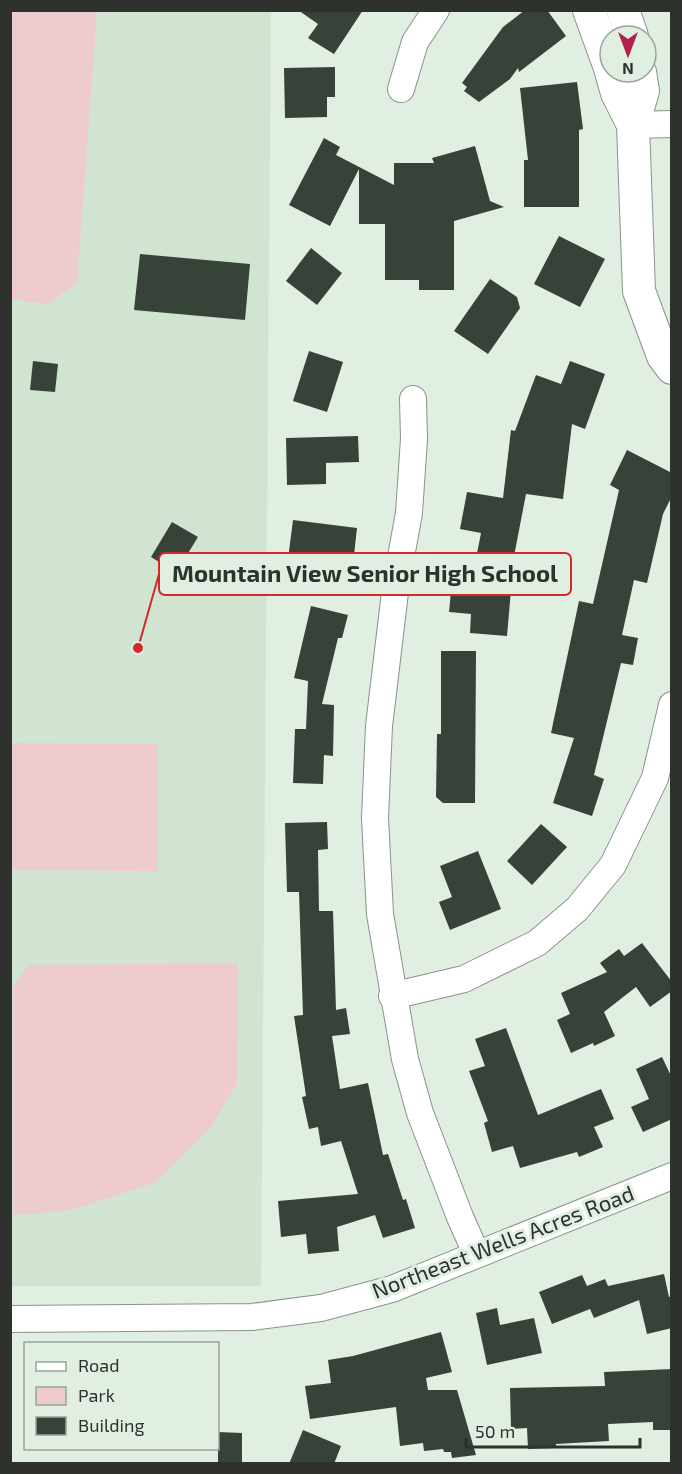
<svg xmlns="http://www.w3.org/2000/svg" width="682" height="1474" font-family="'Exo 2',sans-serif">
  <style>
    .built { fill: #d0e4d1 }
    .green { fill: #edcbcf }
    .building { fill: #374238 }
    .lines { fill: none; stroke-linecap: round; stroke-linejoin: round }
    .minor-casing { stroke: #889489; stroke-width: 28 }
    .tertiary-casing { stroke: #889489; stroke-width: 34 }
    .minor { stroke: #fff; stroke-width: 26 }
    .tertiary { stroke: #fff; stroke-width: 32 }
    .labels { text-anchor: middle; stroke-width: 6; stroke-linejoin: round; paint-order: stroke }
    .street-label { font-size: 22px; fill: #2d322d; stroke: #e1efe2 }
    .leader { fill: none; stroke: #d62828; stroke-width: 2 }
    .callout-dot { fill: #d62828; stroke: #e1efe2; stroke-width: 2 }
    .callout { fill: #e1efe2; stroke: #d62828; stroke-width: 2 }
    .callout-label { font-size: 24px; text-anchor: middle; font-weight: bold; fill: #2d322d }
  </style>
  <rect width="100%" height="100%" fill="#e1efe2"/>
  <path class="built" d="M10,11h261l-10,1275h-250z"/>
  <g class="green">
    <path d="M11,10l86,1 -20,272 -29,21 -37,-5z"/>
    <path d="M11,743l147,1v127l-147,-1z"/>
    <path d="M238,963l-1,120 -27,45 -53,54 -86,28 -57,5v-231l15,-19z"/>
  </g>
  <g class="building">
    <path d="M298,10h65l-29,44 -26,-16 10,-14z"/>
    <path d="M525,10h22l19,26 -47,36 -1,-4 -8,11 -31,23 -15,-11 3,-4 -5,-4 41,-56z"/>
    <path d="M335,67v30h-8v20l-42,1 -1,-50z"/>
    <path d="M577,82l6,47 -4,1v77h-55v-47h4l-8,-72z"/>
    <path d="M324,138l16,9 -4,8 58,30v-22h40l-2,-5 43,-12 15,55 14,6 -50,14v69h-35v-10h-34v-56h-26v-55l-29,57 -41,-21z"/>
    <path d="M559,236l46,23 -25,48 -46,-23z"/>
    <path d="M311,248l31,25 -25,32 -31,-24z"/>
    <path d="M140,254l110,10 -5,56 -111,-10z"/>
    <path d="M490,279l27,18 3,11 -32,46 -34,-23z"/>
    <path d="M309,351l34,11 -16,50 -34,-11z"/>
    <path d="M33,361l25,3 -3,28 -25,-2z"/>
    <path d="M570,361l35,13 -20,55 -13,-5 -9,75 -37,-5 -16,83 2,1 -5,58 -37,-3 1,-19 -22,-2 4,-40 20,2 8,-41 -21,-4 7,-37 36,6 8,-68 4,1 21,-56 25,9z"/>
    <path d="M358,436l1,26 -33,1v21l-39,1 -1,-47z"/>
    <path d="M627,450l45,23v23l-9,18 -16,69 -13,-3 -12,55 16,3 -5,27 -12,-2 -27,112 10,4 -12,37 -39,-13 21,-65 -23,-5 28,-132 14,3 26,-114 -9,-5z"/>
    <path d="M293,520l64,8 -3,27 -17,-1 -2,18 -48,-5z"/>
    <path d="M172,522l26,15 -11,18h-7l-3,18 -26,-16z"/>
    <path d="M311,606l37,9 -6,23h-4l-16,66 12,1 -1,51 -9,-1 -1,29 -30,-1 2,-54h11l2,-48 -14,-3z"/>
    <path d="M441,651h35l-1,152h-32l-7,-6 1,-63h4z"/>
    <path d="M327,822l1,27 -10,1 1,61h14l3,99 10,-2 4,26 -18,2 8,53 28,-6 15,72 5,-1 15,46 3,-1 9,29 -32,10 -8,-23 -38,12 2,24 -31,3 -2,-20 -25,3 -3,-36 80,-7 -17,-53 -20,5 -3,-19 -9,2 -7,-32 4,-1 -12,-80 9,-1 -4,-123h-12l-2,-69z"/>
    <path d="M541,824l26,23 -35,38 -25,-24z"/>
    <path d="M478,851l23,58 -51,21 -11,-28 13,-5 -12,-31z"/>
    <path d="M642,943l30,39v9l-22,16 -14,-20 -32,25 11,24 -21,10 -1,-3 -22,10 -14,-33 13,-6 -9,-21 46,-21 -7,-9 19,-14 5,7z"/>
    <path d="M506,1028l32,87 63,-26 13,30 -20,8 9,20 -24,10 -2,-5 -57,16 -7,-22 -21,6 -8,-29 4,-2 -19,-50 16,-5 -10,-27z"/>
    <path d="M662,1057l10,21v41l-29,13 -12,-25 18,-8 -13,-30z"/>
    <path d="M664,1274l5,23 3,-1v32l-25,6 -8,-34 -45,18 -4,-9 -38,15 -13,-32 43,-17 5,11 18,-7 3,7z"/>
    <path d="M497,1308l3,17 34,-7 8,35 -55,12 -11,-52z"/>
    <path d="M441,1332l11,40 -26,6 2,12h29l19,65 -24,3 -1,-6h-7l-1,-3 -19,2 -1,-8 -23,3 -4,-39 -86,12 -5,-33 26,-3 -3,-23 25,-4z"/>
    <path d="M672,1369v61h-19v-8l-45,2 1,17 -53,3v4l-28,1 -1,-21 -16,1 -1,-41 95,-2 -1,-14z"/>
    <path d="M303,1430l38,16 -7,18h-45z"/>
    <path d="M218,1432l24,1v30h-24z"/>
  </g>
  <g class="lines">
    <defs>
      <g id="minor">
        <path d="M401,89l14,-47 21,-32"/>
        <path d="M633,125l39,-1"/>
        <path d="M413,399l1,40 -5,74 -13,71 -17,142 -4,92 5,96 25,145 15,54 40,104 16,36"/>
        <path d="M392,996l72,-17 73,-36 40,-34 36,-44 42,-87 17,-73"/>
        <path d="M10,1319l242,-2 69,-9 71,-19 280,-113"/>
      </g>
      <g id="tertiary">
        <path d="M589,10l21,58"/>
        <path d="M623,10l9,26"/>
        <path d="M611,72l6,21 16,32"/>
        <path d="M640,72l3,19 -10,34 6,166 24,65 9,12"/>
      </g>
    </defs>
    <use href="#minor" class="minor-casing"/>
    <use href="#tertiary" class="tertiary-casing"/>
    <use href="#minor" class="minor"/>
    <use href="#tertiary" class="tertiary"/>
  </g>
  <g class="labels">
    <g class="street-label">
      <text transform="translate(503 1242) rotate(-21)" y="8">Northeast Wells Acres Road</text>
    </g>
  </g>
  <path class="leader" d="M138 648L159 574"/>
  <circle class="callout-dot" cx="138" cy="648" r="6"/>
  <rect class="callout" x="159" y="553" width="412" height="42" rx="6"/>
  <g class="callout-label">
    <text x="365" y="582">Mountain View Senior High School</text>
  </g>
  <rect width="682" height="1474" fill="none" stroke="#2d322d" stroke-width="24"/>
  <rect x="24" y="1342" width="195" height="108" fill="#e1efe2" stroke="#99a39a" stroke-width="1.5"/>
  <rect x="36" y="1362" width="30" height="9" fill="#ffffff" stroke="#99a39a" stroke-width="1.5"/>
  <text x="78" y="1372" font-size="18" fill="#2d322d">Road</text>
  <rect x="36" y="1387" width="30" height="18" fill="#edcbcf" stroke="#99a39a" stroke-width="1.5"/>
  <text x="78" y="1402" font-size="18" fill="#2d322d">Park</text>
  <rect x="36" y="1417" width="30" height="18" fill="#374238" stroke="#99a39a" stroke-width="1.5"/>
  <text x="78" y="1432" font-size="18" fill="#2d322d">Building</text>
  <g transform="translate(628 54) rotate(180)"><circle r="28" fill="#e1efe2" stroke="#99a39a" stroke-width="1.5"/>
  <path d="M0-4.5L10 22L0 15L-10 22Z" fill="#b2214d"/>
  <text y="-9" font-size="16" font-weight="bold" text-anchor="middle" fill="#2d322d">N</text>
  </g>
  <path d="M466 1438v9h174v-9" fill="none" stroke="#2d322d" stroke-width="3"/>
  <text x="475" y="1438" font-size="18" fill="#2d322d" stroke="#e1efe2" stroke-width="4.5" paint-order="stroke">50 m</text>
</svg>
